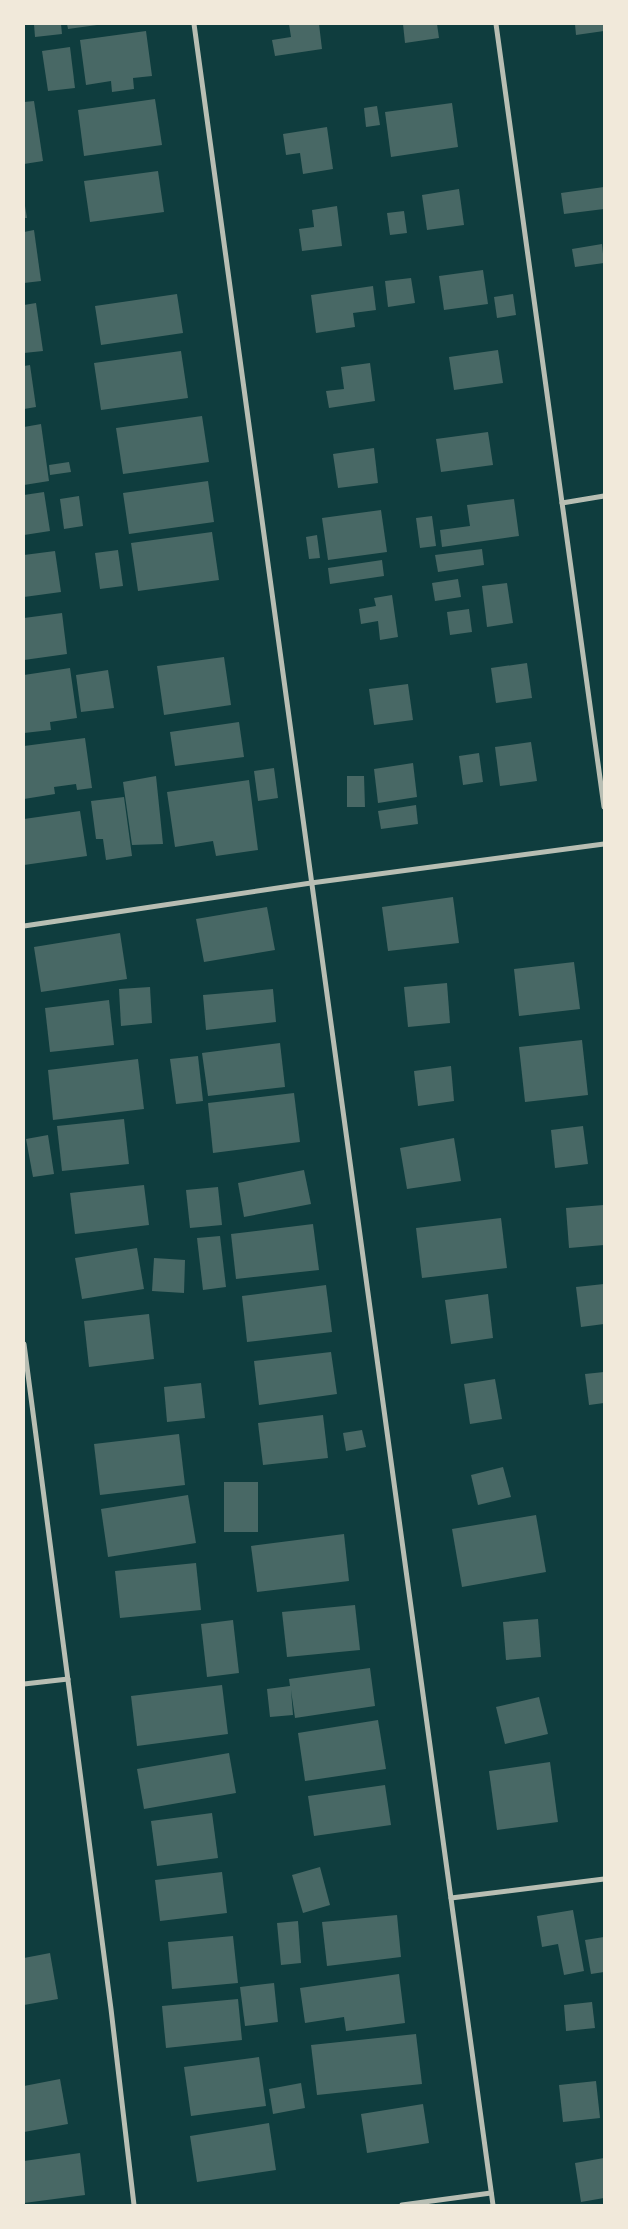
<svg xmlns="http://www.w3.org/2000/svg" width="628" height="2229" font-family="Commissioner,sans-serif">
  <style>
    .building { fill: #486865 }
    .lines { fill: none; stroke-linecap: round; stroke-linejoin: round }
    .minor { stroke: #b8beb3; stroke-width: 5 }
  </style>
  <rect width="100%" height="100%" fill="#0f3d3e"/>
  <g class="building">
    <path d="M34,24h27l1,10 -27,3z"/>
    <path d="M67,24h30v1l-29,4z"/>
    <path d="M289,24h30l3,25 -47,7 -3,-16 19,-3z"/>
    <path d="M403,24h34l2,14 -34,5z"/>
    <path d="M575,24h29v7l-28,4z"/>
    <path d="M146,31l6,45 -19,2 1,11 -22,3 -1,-11 -25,4 -6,-45z"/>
    <path d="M70,47l5,41 -27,3 -6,-40z"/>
    <path d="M155,99l7,46 -78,11 -6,-46z"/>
    <path d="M34,101l9,60 -19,3v-62z"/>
    <path d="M452,103l6,44 -67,10 -6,-45z"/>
    <path d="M377,106l3,19 -14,2 -2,-19z"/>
    <path d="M327,127l6,42 -30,5 -3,-21 -14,2 -3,-21z"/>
    <path d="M158,171l6,41 -74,10 -6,-41z"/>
    <path d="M604,187v22l-40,5 -3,-21z"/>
    <path d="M459,189l5,36 -37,5 -5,-35z"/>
    <path d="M24,200l3,18h-3z"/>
    <path d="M337,206l5,40 -40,5 -3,-22 15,-2 -2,-17z"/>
    <path d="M404,211l3,22 -17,2 -3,-22z"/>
    <path d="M34,230l7,51 -17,2v-51z"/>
    <path d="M602,244l2,19 -29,4 -3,-18z"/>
    <path d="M483,270l5,34 -44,6 -5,-34z"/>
    <path d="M411,278l4,25 -27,4 -3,-26z"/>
    <path d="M373,286l3,24 -23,3 2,14 -39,6 -5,-38z"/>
    <path d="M177,294l6,39 -82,12 -6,-39z"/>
    <path d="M513,294l3,21 -19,3 -3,-21z"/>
    <path d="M36,303l7,48 -19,2v-48z"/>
    <path d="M498,350l5,33 -49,7 -5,-33z"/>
    <path d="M181,351l7,47 -87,12 -7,-47z"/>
    <path d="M370,363l5,38 -46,7 -3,-17 18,-2 -3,-22z"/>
    <path d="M30,365l6,42 -12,2v-43z"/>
    <path d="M202,416l7,46 -86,12 -7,-46z"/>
    <path d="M41,424l8,57 -25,4v-58z"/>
    <path d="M488,432l5,33 -52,7 -5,-33z"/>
    <path d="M374,448l4,35 -40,5 -5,-34z"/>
    <path d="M69,462l2,10 -21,3 -1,-10z"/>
    <path d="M208,481l6,41 -85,12 -6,-41z"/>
    <path d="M44,492l6,39 -26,4v-40z"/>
    <path d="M79,496l4,30 -19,3 -4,-30z"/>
    <path d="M514,499l5,37 -77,11 -2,-17 30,-4 -3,-21z"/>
    <path d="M381,510l6,42 -59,8 -6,-42z"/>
    <path d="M432,516l4,30 -16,2 -4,-30z"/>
    <path d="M212,532l7,48 -81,11 -7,-48z"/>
    <path d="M317,535l3,23 -11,1 -3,-22z"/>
    <path d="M482,549l2,16 -46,7 -3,-17z"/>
    <path d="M118,550l5,36 -23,3 -5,-36z"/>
    <path d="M55,551l6,41 -37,5v-42z"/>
    <path d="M382,560l2,16 -54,8 -2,-16z"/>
    <path d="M458,579l3,18 -26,4 -3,-18z"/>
    <path d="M507,583l6,40 -26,4 -5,-41z"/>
    <path d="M392,595l6,42 -18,3 -2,-19 -17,3 -2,-15 17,-3 -2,-8z"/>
    <path d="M469,609l3,23 -22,3 -3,-23z"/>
    <path d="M62,613l5,41 -43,6v-42z"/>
    <path d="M224,657l7,48 -67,10 -7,-49z"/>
    <path d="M527,663l5,35 -36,5 -5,-35z"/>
    <path d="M70,668l7,50 -27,4 1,8 -27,3v-58z"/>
    <path d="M108,670l6,38 -33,4 -5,-37z"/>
    <path d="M408,684l5,36 -39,5 -5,-36z"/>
    <path d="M239,722l5,35 -69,9 -5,-34z"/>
    <path d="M85,738l7,50 -15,2 -1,-6 -22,3 1,7 -31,5v-53z"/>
    <path d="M531,742l6,39 -37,5 -5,-39z"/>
    <path d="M479,753l4,29 -20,3 -4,-29z"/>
    <path d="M413,763l4,34 -39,6 -4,-34z"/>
    <path d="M274,768l4,30 -20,3 -4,-30z"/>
    <path d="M156,776l7,68 -31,1 -9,-63z"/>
    <path d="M347,776h17l1,31h-18z"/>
    <path d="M249,780l9,70 -42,6 -3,-15 -38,6 -8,-55z"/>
    <path d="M124,797l8,59 -26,4 -3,-21h-7l-5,-38z"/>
    <path d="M416,805l2,19 -37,5 -3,-18z"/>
    <path d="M80,811l7,45 -63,9v-46z"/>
    <path d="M453,897l6,46 -71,8 -6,-44z"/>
    <path d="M267,907l8,43 -71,12 -8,-43z"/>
    <path d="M120,933l7,46 -86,13 -7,-45z"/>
    <path d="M574,962l6,47 -61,7 -5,-47z"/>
    <path d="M447,983l3,40 -42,4 -4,-40z"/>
    <path d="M150,987l2,36 -31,3 -2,-37z"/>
    <path d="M273,989l3,33 -70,8 -3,-35z"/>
    <path d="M109,1000l5,45 -64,7 -5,-44z"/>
    <path d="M582,1040l6,55 -63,7 -6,-55z"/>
    <path d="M280,1043l5,44 -77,9 -6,-43z"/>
    <path d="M198,1056l5,45 -27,3 -6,-45z"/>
    <path d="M138,1059l6,50 -91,11 -5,-50z"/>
    <path d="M451,1066l3,35 -36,5 -4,-35z"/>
    <path d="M294,1093l6,49 -87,11 -5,-50z"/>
    <path d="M124,1119l5,45 -67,7 -5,-45z"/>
    <path d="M583,1126l5,38 -33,4 -4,-38z"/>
    <path d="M48,1135l6,39 -21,3 -7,-38z"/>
    <path d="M454,1138l7,43 -54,8 -7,-41z"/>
    <path d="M304,1170l7,34 -67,13 -6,-34z"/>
    <path d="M144,1185l5,40 -74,9 -5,-41z"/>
    <path d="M218,1187l4,38 -32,3 -4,-38z"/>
    <path d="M604,1205v40l-35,3 -3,-40z"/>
    <path d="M501,1218l6,50 -85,10 -6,-50z"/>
    <path d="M313,1224l6,46 -83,9 -5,-45z"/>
    <path d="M220,1236l6,51 -23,3 -6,-52z"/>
    <path d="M137,1248l7,41 -62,10 -7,-41z"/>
    <path d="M154,1258l31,2 -1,33 -32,-2z"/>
    <path d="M604,1284v40l-23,3 -5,-40z"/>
    <path d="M326,1285l6,47 -85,10 -5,-46z"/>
    <path d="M488,1294l5,44 -42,6 -6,-44z"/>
    <path d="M149,1314l5,45 -65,8 -5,-46z"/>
    <path d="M331,1352l6,42 -78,11 -5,-44z"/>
    <path d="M604,1372v31l-15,2 -4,-31z"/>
    <path d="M495,1379l7,40 -32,5 -6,-40z"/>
    <path d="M201,1383l4,35 -38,4 -3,-35z"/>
    <path d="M323,1415l5,43 -65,7 -5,-42z"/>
    <path d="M362,1430l4,17 -20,4 -3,-18z"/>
    <path d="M179,1434l6,51 -85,10 -6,-51z"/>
    <path d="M503,1467l8,30 -33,8 -7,-30z"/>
    <rect x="224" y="1482" width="34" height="50"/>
    <path d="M188,1495l8,48 -88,14 -7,-48z"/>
    <path d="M536,1515l10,57 -84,15 -10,-58z"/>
    <path d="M344,1534l5,47 -92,11 -6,-46z"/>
    <path d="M196,1563l5,47 -81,8 -5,-47z"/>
    <path d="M355,1605l5,45 -73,7 -5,-45z"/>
    <path d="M538,1619l3,38 -35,3 -3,-38z"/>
    <path d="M233,1620l6,53 -32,4 -6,-53z"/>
    <path d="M370,1668l5,38 -80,12 -4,-28 2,25 -23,2 -3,-28 23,-3 -1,-7z"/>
    <path d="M222,1685l6,49 -91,12 -6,-50z"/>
    <path d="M539,1697l9,37 -43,10 -9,-37z"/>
    <path d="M378,1720l8,49 -81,12 -7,-48z"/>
    <path d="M229,1753l7,40 -92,16 -7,-40z"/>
    <path d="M550,1762l8,60 -61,8 -8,-59z"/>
    <path d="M385,1785l6,40 -77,11 -6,-40z"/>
    <path d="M212,1813l6,45 -61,8 -6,-45z"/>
    <path d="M320,1867l10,38 -27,8 -11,-38z"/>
    <path d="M222,1872l5,41 -67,8 -5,-41z"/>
    <path d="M573,1910l11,61 -20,4 -6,-31 -16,3 -5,-31z"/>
    <path d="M397,1915l4,42 -74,9 -5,-44z"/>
    <path d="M298,1921l3,42 -20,2 -4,-42z"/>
    <path d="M233,1936l5,47 -66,6 -4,-47z"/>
    <path d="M604,1937v35l-13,2 -6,-34z"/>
    <path d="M50,1953l8,46 -34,6v-47z"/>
    <path d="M399,1974l6,49 -59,8 -2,-14 -39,6 -5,-35z"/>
    <path d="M274,1983l4,39 -33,4 -5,-39z"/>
    <path d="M238,1999l4,41 -76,8 -4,-42z"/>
    <path d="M592,2002l3,26 -29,3 -2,-26z"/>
    <path d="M416,2034l6,50 -105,11 -6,-50z"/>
    <path d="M259,2057l7,49 -75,10 -7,-49z"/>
    <path d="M60,2079l8,45 -44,8v-46z"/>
    <path d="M596,2081l4,37 -37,4 -4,-37z"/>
    <path d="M301,2083l4,25 -32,6 -4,-25z"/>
    <path d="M423,2104l6,39 -62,10 -6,-39z"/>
    <path d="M269,2123l7,47 -79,12 -7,-46z"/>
    <path d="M80,2153l5,42 -61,8v-42z"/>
    <path d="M604,2158v40l-23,4 -6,-39z"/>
  </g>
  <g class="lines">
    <g class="minor">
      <path d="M194,24l299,2181"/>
      <path d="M496,24l108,783"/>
      <path d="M562,503l42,-7"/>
      <path d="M24,926l287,-43 293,-39"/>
      <path d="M24,1344l87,665 23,196"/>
      <path d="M24,1684l44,-5"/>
      <path d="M451,1898l153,-19"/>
      <path d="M402,2205l89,-12"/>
    </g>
  </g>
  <rect width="628" height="2229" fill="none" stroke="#f1e9da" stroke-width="50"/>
</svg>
